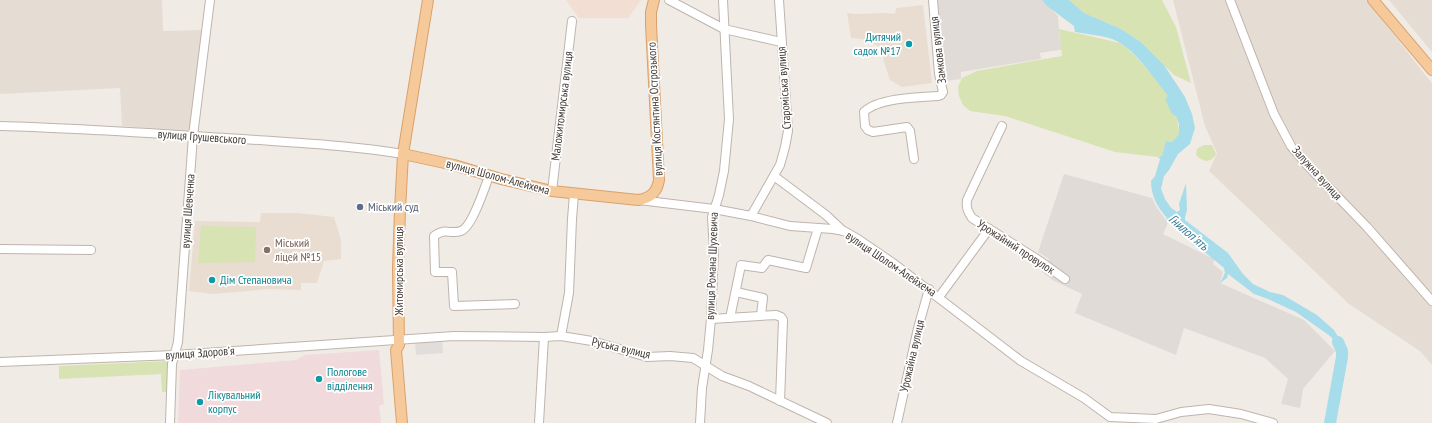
<svg xmlns="http://www.w3.org/2000/svg" width="1432" height="423" font-family="'PT Sans Narrow',sans-serif">
  <style>
    .residential { fill: #e5dcd4 }
    .commercial { fill: #f2ded2 }
    .industrial { fill: #e1dbd8 }
    .education { fill: #e9ddd1 }
    .medical { fill: #f1dadc }
    .green { fill: #d7e3b2 }
    .parking { fill: #e0dddb }
    .water { fill: #a7dcea }
    .lines { fill: none; stroke-linecap: round; stroke-linejoin: round }
    .river { stroke: #a7dcea; stroke-width: 12 }
    .minor-casing { stroke: #bfb4ac; stroke-width: 10 }
    .major-casing { stroke: #d9a16c; stroke-width: 12 }
    .minor { stroke: #fff; stroke-width: 8 }
    .major { stroke: #f6c99b; stroke-width: 10 }
    .culture-dot { fill: #0f9aa8; stroke: #fff; stroke-width: 1.5 }
    .service-dot { fill: #5c6f8a; stroke: #fff; stroke-width: 1.5 }
    .education-dot { fill: #8d6e63; stroke: #fff; stroke-width: 1.5 }
    .labels { text-anchor: middle; stroke-width: 3.5; stroke-linejoin: round; paint-order: stroke }
    .culture-label { font-size: 12px; fill: #0d838f; stroke: #fff; text-anchor: start }
    .street-label { font-size: 12px; fill: #433b36; stroke: #fff }
    .service-label { font-size: 12px; fill: #4e5e75; stroke: #fff; text-anchor: start }
    .education-label { font-size: 12px; fill: #785e54; stroke: #fff; text-anchor: start }
    .water-label { font-size: 13px; font-style: italic; fill: #327c90; stroke: #fff }
  </style>
  <rect width="100%" height="100%" fill="#f1ebe6"/>
  <g class="residential">
    <path d="M0,0h162l1,31 41,-1 -12,97 -5,4 -65,-5 -2,-38 -120,6z"/>
    <path d="M1173,0h194l59,76 6,7v282l-12,-14 -71,-47 -140,-133 8,-18 -12,-27z"/>
    <path d="M1389,0h43v52z"/>
  </g>
  <path class="commercial" d="M566,0h75l-13,18h-49z"/>
  <g class="industrial">
    <path d="M938,0h104l16,16 2,26h5l1,7 -26,4 1,6 -80,13v7l-15,2 -9,-78z"/>
    <path d="M1064,174l88,24 5,10 11,15 -5,11 51,25 -1,5 10,8 -3,11 84,37 31,31 -32,38 -3,19 -19,-4 7,-25 -23,-21 -81,-30 -8,27 -101,-42 7,-19 -28,-13 -12,-9 7,-13 -11,-7z"/>
  </g>
  <g class="education">
    <path d="M923,5l9,78 -30,4 -12,-7 -6,-18 -1,-10 -3,-5 -18,-8 -11,-1 -4,-25 9,1 31,-1 8,1 1,-5 1,-1z"/>
    <path d="M261,213h37l36,4 7,23v19l-17,2 -7,22h-16v7l-32,-1 -56,5 -24,-3 6,-70 65,1z"/>
  </g>
  <path class="medical" d="M379,350l5,54 -5,2 2,17h-203l2,-53 116,-10 9,-5z"/>
  <g class="green">
    <path d="M1069,0h93l14,27 15,56 -17,-8 -33,-33 -20,-13 -37,-16z"/>
    <path d="M1059,29l61,14c11,6 41,41 48,53 6,11 11,25 11,38l-7,8 -6,-1 -4,15 -4,1 -43,-5 -110,-36 -35,-5 -7,-6 -4,-9 -1,-9 4,-9 15,-7 85,-15z"/>
    <path d="M1204,145h8l4,9c-6,10 -13,8 -20,1l1,-6z"/>
    <path d="M201,226l55,1 -1,35 -57,1z"/>
    <path d="M169,361l-1,31h-6l-1,-18 -102,5v-13z"/>
  </g>
  <path class="parking" d="M442,340l1,13 -27,2 -1,-13z"/>
  <path class="water" d="M1042,0h27l15,13 37,16 20,13 23,23 21,32 7,17 3,14 -5,16 -12,10 -9,16 -5,6 -3,13 4,10 6,9 6,4 3,-2 -1,-6 7,-21 1,27 -2,7v3l43,33 15,21 10,10 17,8 13,3 34,20 17,15 8,13v14l-7,-16 -5,-5 -34,-24 -28,-13 -14,-5 -26,-20 -1,4 -7,5 5,-10 -1,-5 -28,-23 -3,1 -1,-4 -22,-21h-4l1,-3c-10,-11 -16,-23 -16,-37l4,-5 5,-17 -2,-2 4,-1 4,-15 6,1 7,-8v-10l-3,-8 -4,-2 -7,-15 3,-3c-15,-19 -36,-52 -59,-58 -11,-3 -23,-4 -34,-6l-1,-6 -27,-20z"/>
  <g class="lines">
    <path class="river" d="M1330,423l12,-66v-6l-4,-9"/>
    <defs>
      <g id="minor">
        <path d="M669,0l55,29 57,13"/>
        <path d="M1230,0l44,114 17,32 17,20 59,61 65,74"/>
        <path d="M0,126c81,2 162,8 243,13 53,4 107,6 160,15"/>
        <path d="M1002,126l-35,74c-1,8 1,12 5,18l68,43 25,18"/>
        <path d="M914,159l-4,-28 -3,-4 -34,5 -5,-2 -3,-4 -1,-14c13,-14 55,-15 74,-16l3,-1 2,-3 -4,-18 -6,-74"/>
        <path d="M489,176c-4,11 -17,51 -28,55 -11,4 -15,-4 -27,5l1,36h17l2,34 61,-2"/>
        <path d="M774,176l52,39 17,16"/>
        <path d="M552,191l20,-170"/>
        <path d="M639,200l75,9 37,7 39,10 43,3 11,2 14,8 35,24 128,98 63,37 26,19 46,2 25,-7 28,-3 32,5 32,9"/>
        <path d="M751,216l29,-51 5,-18 3,-16 -9,-131"/>
        <path d="M0,249l91,1"/>
        <path d="M736,292l27,6 -2,17"/>
        <path d="M939,297l50,-68"/>
        <path d="M730,318l11,-53 21,3 6,-8 38,8 12,-40"/>
        <path d="M711,319l65,-4 5,2 2,3 -3,81"/>
        <path d="M561,336l8,-43 3,-74 2,-25"/>
        <path d="M0,362l175,-7 279,-19 90,1 17,-1 31,5 55,16 23,-1 23,2 29,18 27,10 78,37"/>
        <path d="M170,423l2,-59 6,-22 15,-206 17,-136"/>
        <path d="M539,423l5,-86"/>
        <path d="M700,423l2,-35 6,-38 3,-31 3,-67 -2,-35 7,-22 5,-24 5,-52 -6,-119"/>
        <path d="M897,423l21,-95 11,-39"/>
      </g>
      <g id="major">
        <path d="M1373,0l59,70"/>
        <path d="M403,154l51,11 47,14 51,12 86,9c12,-2 19,-7 21,-20l-8,-155v-13l3,-12"/>
        <path d="M402,423l-6,-73 3,-5 -1,-76 2,-59 3,-56 25,-154"/>
      </g>
    </defs>
    <use href="#minor" class="minor-casing"/>
    <use href="#major" class="major-casing"/>
    <use href="#minor" class="minor"/>
    <use href="#major" class="major"/>
  </g>
  <g class="culture-dot">
    <circle cx="909" cy="44" r="4"/>
    <circle cx="212" cy="280" r="4"/>
    <circle cx="319" cy="379" r="4"/>
    <circle cx="200" cy="402" r="4"/>
  </g>
  <circle class="service-dot" cx="360" cy="207" r="4"/>
  <circle class="education-dot" cx="267" cy="250" r="4"/>
  <g class="labels">
    <g class="culture-label">
      <text x="901" y="41" text-anchor="end">Дитячий<tspan x="901" dy="14">садок №17</tspan></text>
      <text x="220" y="284">Дім Степановича</text>
      <text x="327" y="376">Пологове<tspan x="327" dy="14">відділення</tspan></text>
      <text x="208" y="399">Лікувальний<tspan x="208" dy="14">корпус</tspan></text>
    </g>
    <g class="street-label">
      <text transform="translate(938 50) rotate(-97)" y="4">Замкова вулиця</text>
      <text transform="translate(784 88) rotate(-94)" y="4">Староміська вулиця</text>
      <text transform="translate(562 106) rotate(-83)" y="4">Маложитомирська вулиця</text>
      <text transform="translate(655 109) rotate(-93)" y="4">вулиця Костянтина Острозького</text>
      <text transform="translate(202 137) rotate(4)" y="4">вулиця Грушевського</text>
      <text transform="translate(1317 173) rotate(48)" y="4">Залужна вулиця</text>
      <text transform="translate(498 177) rotate(15)" y="4">вулиця Шолом-Алейхема</text>
      <text transform="translate(188 211) rotate(-86)" y="4">вулиця Шевченка</text>
      <text transform="translate(1016 247) rotate(33)" y="4">Урожайний провулок</text>
      <text transform="translate(891 264) rotate(34)" y="4">вулиця Шолом-Алейхема</text>
      <text transform="translate(712 266) rotate(-88)" y="4">вулиця Романа Шухевича</text>
      <text transform="translate(399 271) rotate(-90)" y="4">Житомирська вулиця</text>
      <text transform="translate(621 348) rotate(13)" y="4">Руська вулиця</text>
      <text transform="translate(200 353) rotate(-4)" y="4">вулиця Здоровʼя</text>
      <text transform="translate(912 356) rotate(-77)" y="4">Урожайна вулиця</text>
    </g>
    <g class="service-label">
      <text x="368" y="211">Міський суд</text>
    </g>
    <g class="education-label">
      <text x="275" y="247">Міський<tspan x="275" dy="14">ліцей №15</tspan></text>
    </g>
    <g class="water-label">
      <text transform="translate(1189 232) rotate(41)" y="5">Гнилоп'ять</text>
    </g>
  </g>
</svg>
